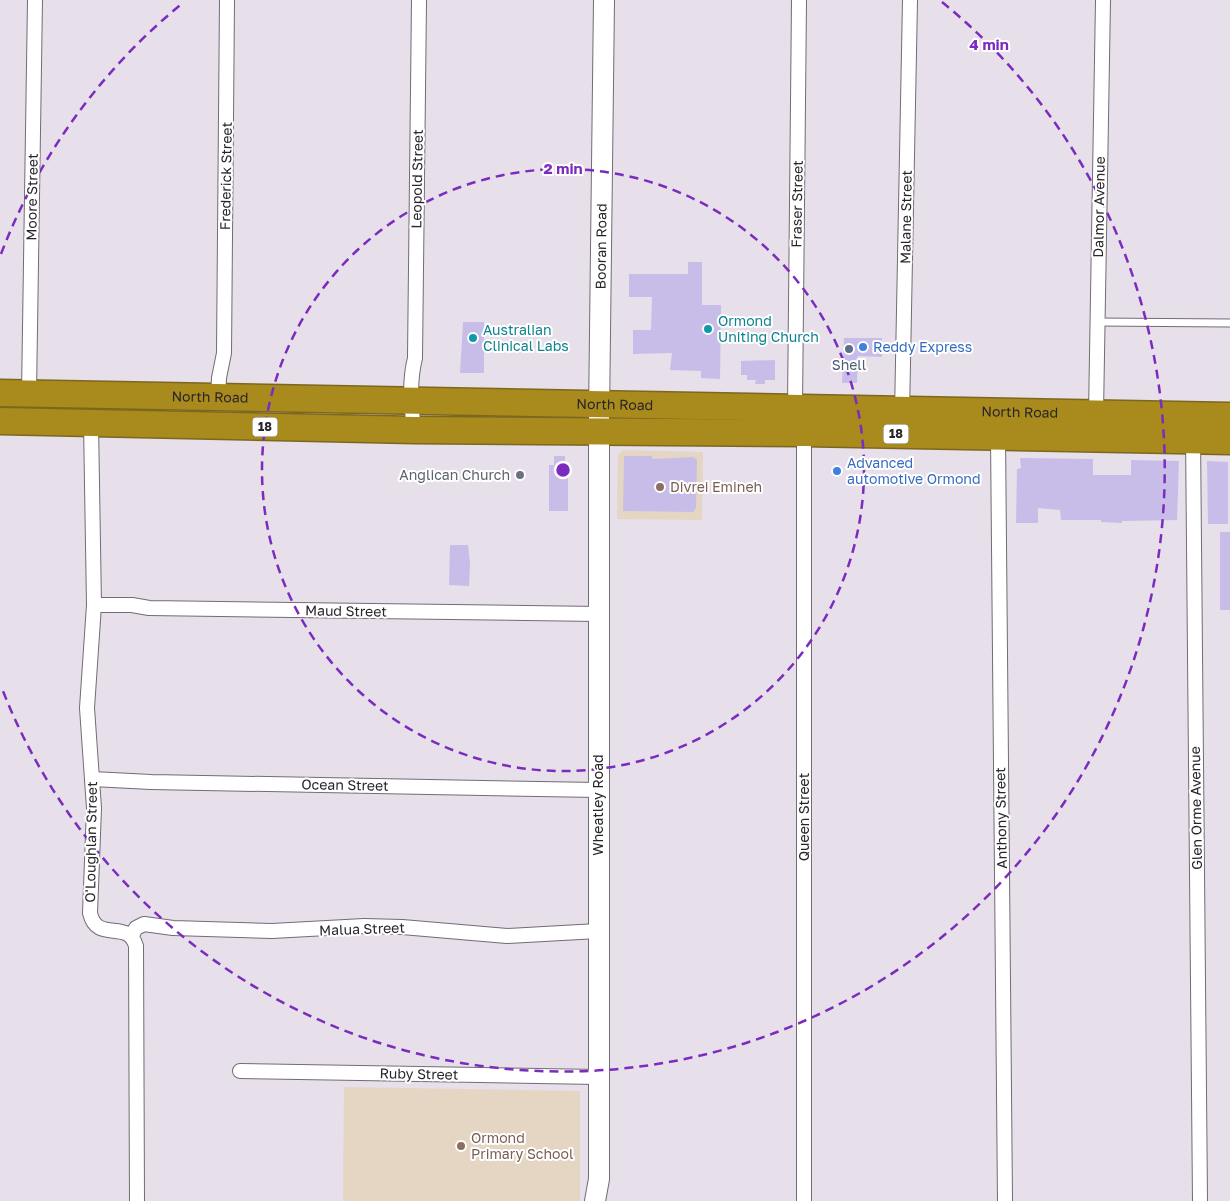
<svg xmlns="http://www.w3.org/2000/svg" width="1230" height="1201" font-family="'Golos Text',sans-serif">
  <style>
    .education { fill: #e5d6c4 }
    .building { fill: #c8bde9 }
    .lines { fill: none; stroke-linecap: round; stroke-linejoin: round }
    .lane-casing { stroke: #736c74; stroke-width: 9 }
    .street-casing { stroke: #736c74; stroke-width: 16 }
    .secondary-casing { stroke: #736c74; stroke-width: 22 }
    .highway-casing { stroke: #7c6721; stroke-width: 29 }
    .lane { stroke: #fff; stroke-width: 7 }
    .street { stroke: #fff; stroke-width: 14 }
    .secondary { stroke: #fff; stroke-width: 20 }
    .highway { stroke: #a98a1c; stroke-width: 26 }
    .ring { fill: none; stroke: #7b2cbf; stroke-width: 2.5; stroke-dasharray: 9 6 }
    .culture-dot { fill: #0f9aa8; stroke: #fff; stroke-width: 2 }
    .shop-dot { fill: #3f7fe0; stroke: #fff; stroke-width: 2 }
    .service-dot { fill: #5c6f8a; stroke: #fff; stroke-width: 2 }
    .worship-dot { fill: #6b7280; stroke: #fff; stroke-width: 2 }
    .education-dot { fill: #8d6e63; stroke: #fff; stroke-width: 2 }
    .labels { text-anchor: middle; stroke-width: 4; stroke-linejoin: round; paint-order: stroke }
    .shield { fill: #fff; stroke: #69676a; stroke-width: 1 }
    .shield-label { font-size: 12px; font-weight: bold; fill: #29262a }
    .street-label { font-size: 14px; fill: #29262a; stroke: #fff }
    .culture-label { font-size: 14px; fill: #0d838f; stroke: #fff; text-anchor: start }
    .shop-label { font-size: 14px; fill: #366cbe; stroke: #fff; text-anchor: start }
    .service-label { font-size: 14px; fill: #4e5e75; stroke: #fff }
    .worship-label { font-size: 14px; fill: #5b616d; stroke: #fff; text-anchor: end }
    .education-label { font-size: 14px; fill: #785e54; stroke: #fff; text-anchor: start }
    .centre { fill: #7b2cbf; stroke: #fff; stroke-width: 2.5 }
    .ring-label { font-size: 15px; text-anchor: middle; font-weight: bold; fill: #7b2cbf; stroke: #fff; stroke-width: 4; stroke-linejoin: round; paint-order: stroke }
  </style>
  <rect width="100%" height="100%" fill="#e7dfe9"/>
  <g class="education">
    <path d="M623,450l80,2 -1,68 -85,-1 1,-64z"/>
    <path d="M344,1087l236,4v110h-237z"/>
  </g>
  <g class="building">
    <path d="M688,262h14v43h19l-1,74 -19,-1v-7l-31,-1 2,-17 -39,1v-24h18l1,-33h-23v-23h59z"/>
    <path d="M463,322h21v51h-24z"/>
    <path d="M844,338h38v19l-24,-1 -1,27h-15z"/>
    <path d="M775,360v20h-10v4h-10l1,-4h-9v-5h-6v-14z"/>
    <path d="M554,456h11v8h3v47h-19v-46h5z"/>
    <path d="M624,456h27l2,3 40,-2 4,3 -1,48 -3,4 -70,-1z"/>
    <path d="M1020,458l73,1v16h38v-15l48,1 -2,59 -55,1v2l-21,-1v-2h-40l-1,-10 -22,-2v15h-22l1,-54 4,-1z"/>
    <path d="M1207,461l21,1v62h-20z"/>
    <rect x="1220" y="532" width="10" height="78"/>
    <path d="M450,545h18l2,18 -1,23 -20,-1z"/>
  </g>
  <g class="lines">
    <defs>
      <path id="lane" d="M1097,322l133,1"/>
      <g id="street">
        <path d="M29,394l6,-394"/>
        <path d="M218,397l1,-19 5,-25 3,-353"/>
        <path d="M795,407l4,-407"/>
        <path d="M902,414l8,-414"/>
        <path d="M1096,414l7,-414"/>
        <path d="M91,423l3,182 -7,103 7,100 -4,105c7,31 38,5 46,33l1,255"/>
        <path d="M414,430c-3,-25 -5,-48 1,-72l4,-358"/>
        <path d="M804,433v768"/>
        <path d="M1193,434l7,767"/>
        <path d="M998,436l7,765"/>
        <path d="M94,605h38l17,3 450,6"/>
        <path d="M92,779l59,3 447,8"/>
        <path d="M132,935l4,-7 8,-4 29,4 99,3 92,-5 38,1 105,9 91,-5"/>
        <path d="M240,1071l359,6"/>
      </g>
      <g id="secondary">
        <path id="s1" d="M595,1201l4,-22v-763l5,-416"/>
      </g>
      <g id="highway">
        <path id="s2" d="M0,393l1230,23"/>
        <path d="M0,421l414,9 390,3 426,8"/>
      </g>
    </defs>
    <use href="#lane" class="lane-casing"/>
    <use href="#street" class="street-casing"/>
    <use href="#secondary" class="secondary-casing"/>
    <use href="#highway" class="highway-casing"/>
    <use href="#lane" class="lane"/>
    <use href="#street" class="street"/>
    <use href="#secondary" class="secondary"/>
    <use href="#highway" class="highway"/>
  </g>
  <g class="ring">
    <circle cx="563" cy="470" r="301"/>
    <path d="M1 254A602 602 0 0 1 184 2M942 2A602 602 0 1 1 1 686"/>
  </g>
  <g class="culture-dot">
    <circle cx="708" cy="329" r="5"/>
    <circle cx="473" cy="338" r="5"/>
  </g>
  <g class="shop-dot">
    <circle cx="863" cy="347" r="5"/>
    <circle cx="837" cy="471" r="5"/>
  </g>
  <circle class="service-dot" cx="849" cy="349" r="5"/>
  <circle class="worship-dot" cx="520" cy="475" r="5"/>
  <g class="education-dot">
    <circle cx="660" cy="487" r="5"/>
    <circle cx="461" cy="1146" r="5"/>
  </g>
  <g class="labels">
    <g class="shield">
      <rect x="252.5" y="417.5" width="25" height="19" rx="4"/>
      <rect x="883.5" y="424.5" width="25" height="19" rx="4"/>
    </g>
    <g class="shield-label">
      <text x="265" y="431">18</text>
      <text x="896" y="438">18</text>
    </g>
    <g class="street-label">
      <text transform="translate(226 176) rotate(-89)" y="5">Frederick Street</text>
      <text transform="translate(417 179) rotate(-89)" y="5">Leopold Street</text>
      <text transform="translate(32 197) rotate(-89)" y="5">Moore Street</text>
      <text transform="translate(797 204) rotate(-89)" y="5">Fraser Street</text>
      <text transform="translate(1099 207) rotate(-89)" y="5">Dalmor Avenue</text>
      <text transform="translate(906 217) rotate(-89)" y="5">Malane Street</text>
      <text dy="5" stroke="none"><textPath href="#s1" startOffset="955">Booran Road</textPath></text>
      <text dy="5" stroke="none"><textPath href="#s2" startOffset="210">North Road</textPath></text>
      <text dy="5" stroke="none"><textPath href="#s2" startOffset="615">North Road</textPath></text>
      <text dy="5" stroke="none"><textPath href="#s2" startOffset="1020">North Road</textPath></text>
      <text transform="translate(346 611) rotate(1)" y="5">Maud Street</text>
      <text transform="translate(345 785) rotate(1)" y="5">Ocean Street</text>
      <text transform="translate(598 805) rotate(-90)" y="5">Wheatley Road</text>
      <text transform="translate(1196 808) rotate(-91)" y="5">Glen Orme Avenue</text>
      <text transform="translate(804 817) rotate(-90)" y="5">Queen Street</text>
      <text transform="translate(1001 818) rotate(-91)" y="5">Anthony Street</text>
      <text transform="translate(91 842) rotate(-89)" y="5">O'Loughlan Street</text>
      <text transform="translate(362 929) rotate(-2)" y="5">Malua Street</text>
      <text transform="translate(419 1074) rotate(1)" y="5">Ruby Street</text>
    </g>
    <g class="culture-label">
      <text x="718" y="326">Ormond<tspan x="718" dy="16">Uniting Church</tspan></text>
      <text x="483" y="335">Australian<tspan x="483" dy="16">Clinical Labs</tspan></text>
    </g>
    <g class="shop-label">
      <text x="873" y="352">Reddy Express</text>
      <text x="847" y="468">Advanced<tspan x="847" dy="16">automotive Ormond</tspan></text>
    </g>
    <g class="service-label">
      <text x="849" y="370">Shell</text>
    </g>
    <g class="worship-label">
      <text x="510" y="480">Anglican Church</text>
    </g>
    <g class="education-label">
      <text x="670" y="492">Divrei Emineh</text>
      <text x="471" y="1143">Ormond<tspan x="471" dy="16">Primary School</tspan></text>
    </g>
  </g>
  <circle cx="563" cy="470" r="8" class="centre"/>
  <g class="ring-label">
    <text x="989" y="50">4 min</text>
    <text x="563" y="174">2 min</text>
  </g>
</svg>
